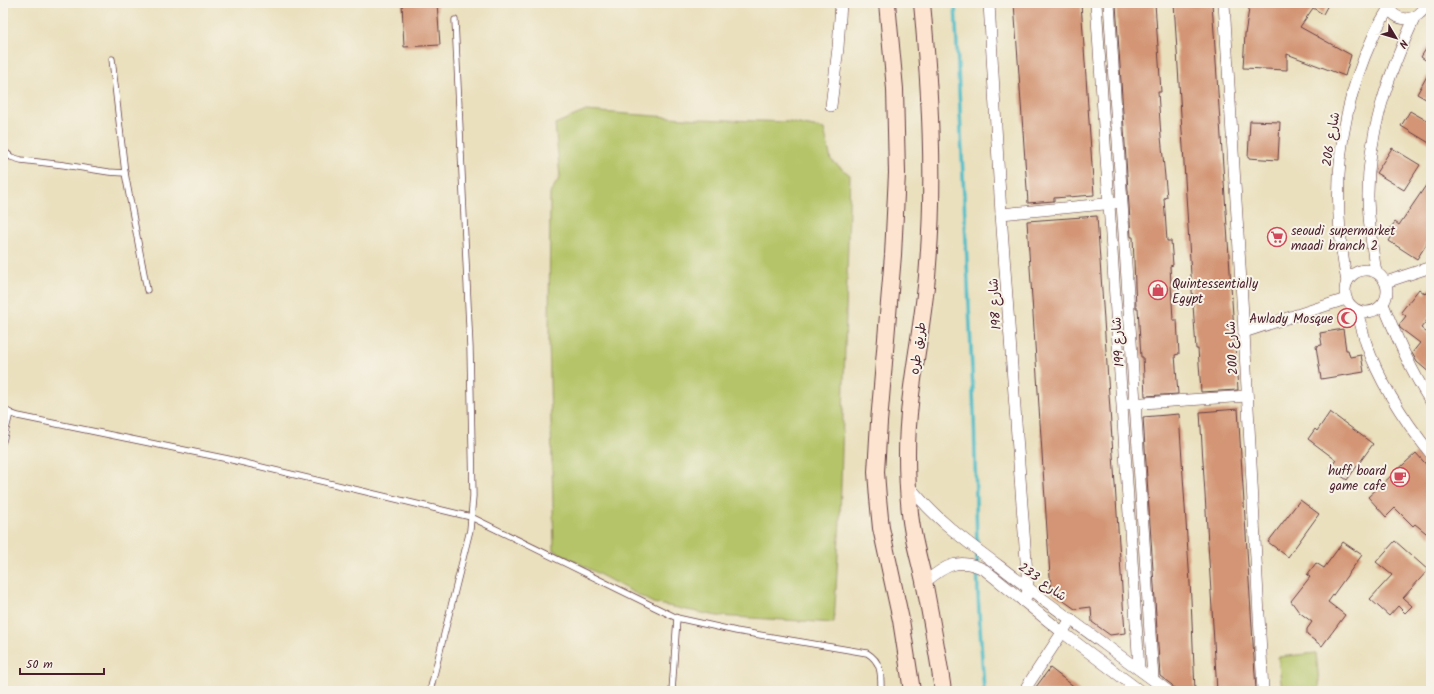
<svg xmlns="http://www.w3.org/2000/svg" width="1434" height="694" font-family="Kalam,'Playpen Sans Arabic',sans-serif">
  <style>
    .green { fill: #b5c467; stroke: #807249 }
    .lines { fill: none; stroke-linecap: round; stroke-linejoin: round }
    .stream { stroke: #50bdc8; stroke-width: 3.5 }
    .building { fill: #d39574 }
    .lane-casing { stroke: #623c41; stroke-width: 7 }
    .street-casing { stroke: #623c41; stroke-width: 12 }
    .secondary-casing { stroke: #623c41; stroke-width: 18 }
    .lane { stroke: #fff; stroke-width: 5.5 }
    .street { stroke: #fff; stroke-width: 11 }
    .secondary { stroke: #fde4d0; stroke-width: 16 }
    .labels { text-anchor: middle; stroke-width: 4; stroke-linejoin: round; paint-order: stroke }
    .street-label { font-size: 13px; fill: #4a1f2b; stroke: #f7f3e8 }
    .poi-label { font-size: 13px; fill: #4a1f2b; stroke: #f7f3e8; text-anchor: start }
  </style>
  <rect width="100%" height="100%" fill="#f7f3e8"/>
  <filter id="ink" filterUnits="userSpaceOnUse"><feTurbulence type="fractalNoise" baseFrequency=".025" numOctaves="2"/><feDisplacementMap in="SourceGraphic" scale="8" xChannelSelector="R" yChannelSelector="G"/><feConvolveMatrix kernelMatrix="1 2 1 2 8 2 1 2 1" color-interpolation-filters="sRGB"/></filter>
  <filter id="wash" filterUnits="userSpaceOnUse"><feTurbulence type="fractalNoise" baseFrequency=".012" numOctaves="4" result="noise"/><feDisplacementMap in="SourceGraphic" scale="16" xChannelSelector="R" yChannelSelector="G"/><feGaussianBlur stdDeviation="0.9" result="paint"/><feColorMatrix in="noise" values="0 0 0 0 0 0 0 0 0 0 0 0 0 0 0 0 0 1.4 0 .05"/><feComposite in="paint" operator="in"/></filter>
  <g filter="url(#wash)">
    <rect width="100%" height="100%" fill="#eae0be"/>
    <g class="green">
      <path d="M586,111l112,8 91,3 35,7 7,31 19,15 -10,344 -6,104 -117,-7 -64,-13 -99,-53 -5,-211 1,-146 10,-16 -5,-53z"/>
      <path d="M1316,653l4,38h-38l-4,-34z"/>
    </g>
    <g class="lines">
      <g class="stream">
        <path d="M955,3l19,410 3,133"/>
        <path d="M977,552l1,43 6,96"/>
      </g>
    </g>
    <g id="blocks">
      <g class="building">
        <path d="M402,3h35l3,42 -36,2z"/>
        <path d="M1014,3h67l13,192 -40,3v3l-26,2z"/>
        <path d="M1135,3h20l6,89h-3l3,45 6,60 -3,1 3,43h4l2,24 -3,1 3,54h4l2,34 -4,1 3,39 -33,2 -2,-39h-2l-3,-49h-2l-3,-71h-2l-15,-233z"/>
        <path d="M1174,3h38l26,387 -37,2 -3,-43h-2l-5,-74z"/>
        <path d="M1250,3h79l-6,11 -10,-6 -13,19 51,28 -6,21 -58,-22v16l-44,-2 2,-34z"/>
        <path d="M1431,41v23l-10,-7z"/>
        <path d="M1431,69v33l-14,-8z"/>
        <path d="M1410,111l21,12v21l-30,-18z"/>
        <path d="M1250,121l30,1 -2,38 -30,-2z"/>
        <path d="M1392,148l28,17 -16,25 -28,-17z"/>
        <path d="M1431,178v59l-14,22 -28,-18 5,-8 -5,-3 6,-8 4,3z"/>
        <path d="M1097,216l28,417 -15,2 -18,-13 -1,-15 -16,2 -24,-17 -24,-371z"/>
        <path d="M1431,287v28l-10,13 10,8v38l-14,-12 -5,-9 8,-10 -20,-15 -1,-3 7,-9 -5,-4 18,-23 6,5z"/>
        <path d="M1343,329l3,21h2l2,7 11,-2 3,17 -43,7 -5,-33 6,-1 -2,-12z"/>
        <path d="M1238,409l18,281 -39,1 -17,-279z"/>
        <path d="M1330,412l43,32 -26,36 -17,-12 6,-8 -28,-21 7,-10 2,2z"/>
        <path d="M1179,414l12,185 4,92h-20l-3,-6 -12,-9 -17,-259z"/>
        <path d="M1416,453l15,17v67l-16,-13 -2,2 -18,-18 -9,9 -18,-20z"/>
        <path d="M1300,500l19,14 -31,43 -20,-15z"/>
        <path d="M1395,541l33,29 -25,28 9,8 -7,7 -7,-7 -9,10 -19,-17 22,-24 -16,-13z"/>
        <path d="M1343,542l19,13 -34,47 17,13 -23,31 -15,-11v-6l5,-7 -13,-10 -8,-11 19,-24 -3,-2 9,-12 8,5z"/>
        <path d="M1050,668l30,23h-47z"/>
      </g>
    </g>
  </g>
  <g filter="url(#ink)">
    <use href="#blocks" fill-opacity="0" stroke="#623c41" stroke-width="1"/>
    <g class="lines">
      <defs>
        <g id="lane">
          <path d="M3,150l8,7 10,3 43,5 45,7 16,1 -13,-114"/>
          <path d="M125,173l22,117"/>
          <path d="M3,408l7,5 8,3 210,43 243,58 206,101 59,13 131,22c15,9 14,22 14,38"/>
          <path d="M3,441l7,-28"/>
          <path d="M430,691l40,-161 3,-34 -3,-148 -15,-328"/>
          <path d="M672,691l5,-73"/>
        </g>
        <g id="street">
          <path d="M989,3l12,211 27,374 -1,7 -4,6"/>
          <path d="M1096,3l43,666"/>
          <path d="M1109,3l44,676"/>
          <path d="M1224,3l20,329 19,359"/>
          <path d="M1387,3c7,22 32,20 40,0"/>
          <path d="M831,106l7,-58 3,-45"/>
          <path d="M1001,214l114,-11"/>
          <circle cx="1366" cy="291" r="21"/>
          <path d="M1376,272c-4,-24 -7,-48 -8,-73 -1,-64 20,-124 47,-182"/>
          <path d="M1347,282c-16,-83 -10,-167 26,-245 4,-10 10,-19 16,-29"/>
          <path d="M1386,282l45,-15"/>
          <path d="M1383,304c14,34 28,67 48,98"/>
          <path d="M1357,311c3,11 6,22 9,32 14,41 38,77 65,111"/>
          <path d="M1244,332l102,-33"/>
          <path d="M1128,404l119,-8"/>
          <path d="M909,486c26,33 59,57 93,82 54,42 111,82 166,123"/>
          <path d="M924,583c20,-17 35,-27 61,-13l77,62 78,59"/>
          <path d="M1026,691l1,-5 44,-67"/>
        </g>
        <g id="secondary">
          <path d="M887,3l8,86 2,84 -4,82 -14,167 -3,50 2,26 3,30 20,92 11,71"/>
          <path d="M922,3c8,87 13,174 6,261 -4,63 -21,126 -21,190 0,19 1,40 3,59 2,23 9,46 14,68 7,37 14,73 19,110"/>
        </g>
      </defs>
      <use href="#lane" class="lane-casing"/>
      <use href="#street" class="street-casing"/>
      <use href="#secondary" class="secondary-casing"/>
      <use href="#lane" class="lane"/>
      <use href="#street" class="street"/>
      <use href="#secondary" class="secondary"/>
    </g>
  </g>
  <defs>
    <symbol id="supermarket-ring" viewBox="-11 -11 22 22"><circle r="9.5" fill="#f7f3e8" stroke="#d1495b" stroke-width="1.5"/><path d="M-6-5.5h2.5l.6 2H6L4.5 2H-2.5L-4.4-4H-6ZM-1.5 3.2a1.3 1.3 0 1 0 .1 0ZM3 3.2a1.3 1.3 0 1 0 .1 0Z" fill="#d1495b"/></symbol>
    <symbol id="shop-ring" viewBox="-11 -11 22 22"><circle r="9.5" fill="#f7f3e8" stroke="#d1495b" stroke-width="1.5"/><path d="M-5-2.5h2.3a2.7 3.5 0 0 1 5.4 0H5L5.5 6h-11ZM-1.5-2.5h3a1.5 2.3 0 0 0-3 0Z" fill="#d1495b"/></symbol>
    <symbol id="mosque-ring" viewBox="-11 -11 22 22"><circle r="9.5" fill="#f7f3e8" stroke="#d1495b" stroke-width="1.5"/><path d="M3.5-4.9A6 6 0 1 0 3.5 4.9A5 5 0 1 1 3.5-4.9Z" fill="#d1495b"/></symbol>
    <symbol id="cafe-ring" viewBox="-11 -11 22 22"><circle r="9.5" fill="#f7f3e8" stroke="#d1495b" stroke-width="1.5"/><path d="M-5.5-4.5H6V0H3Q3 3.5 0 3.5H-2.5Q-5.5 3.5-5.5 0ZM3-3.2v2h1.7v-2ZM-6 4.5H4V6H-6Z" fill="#d1495b"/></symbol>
  </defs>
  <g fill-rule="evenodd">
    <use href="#supermarket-ring" x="1266" y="226" width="22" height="22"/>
    <use href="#shop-ring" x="1147" y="279" width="22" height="22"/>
    <use href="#mosque-ring" x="1336" y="307" width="22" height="22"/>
    <use href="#cafe-ring" x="1389" y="466" width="22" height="22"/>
  </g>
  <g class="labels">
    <g class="street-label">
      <text transform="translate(1330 139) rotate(-81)" y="5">شارع 206</text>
      <text transform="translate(994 304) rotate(-94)" y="5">شارع 198</text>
      <text transform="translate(1117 342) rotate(-94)" y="5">شارع 199</text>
      <text transform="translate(917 348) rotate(-82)" y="5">طريق طره</text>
      <text transform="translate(1231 348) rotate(-93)" y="5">شارع 200</text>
      <text transform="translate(1043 581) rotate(36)" y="5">شارع 233</text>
    </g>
    <g class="poi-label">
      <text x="1291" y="235">seoudi supermarket<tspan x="1291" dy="15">maadi branch 2</tspan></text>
      <text x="1172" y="288">Quintessentially<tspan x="1172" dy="15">Egypt</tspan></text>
      <text x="1333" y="323" text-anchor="end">Awlady Mosque</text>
      <text x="1386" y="475" text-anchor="end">huff board<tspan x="1386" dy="15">game cafe</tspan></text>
    </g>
  </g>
  <rect width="1434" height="694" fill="none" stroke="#f7f3e8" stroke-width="16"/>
  <g transform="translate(1396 38) rotate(128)" stroke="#f7f3e8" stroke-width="3" paint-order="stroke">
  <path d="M0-3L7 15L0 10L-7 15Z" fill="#4a1f2b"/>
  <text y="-6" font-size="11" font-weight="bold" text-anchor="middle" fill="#4a1f2b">N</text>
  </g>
  <path d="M20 668v6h84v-6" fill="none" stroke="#4a1f2b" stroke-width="2"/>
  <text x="26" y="668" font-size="12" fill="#4a1f2b" stroke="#f7f3e8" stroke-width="3" paint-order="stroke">50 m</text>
</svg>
